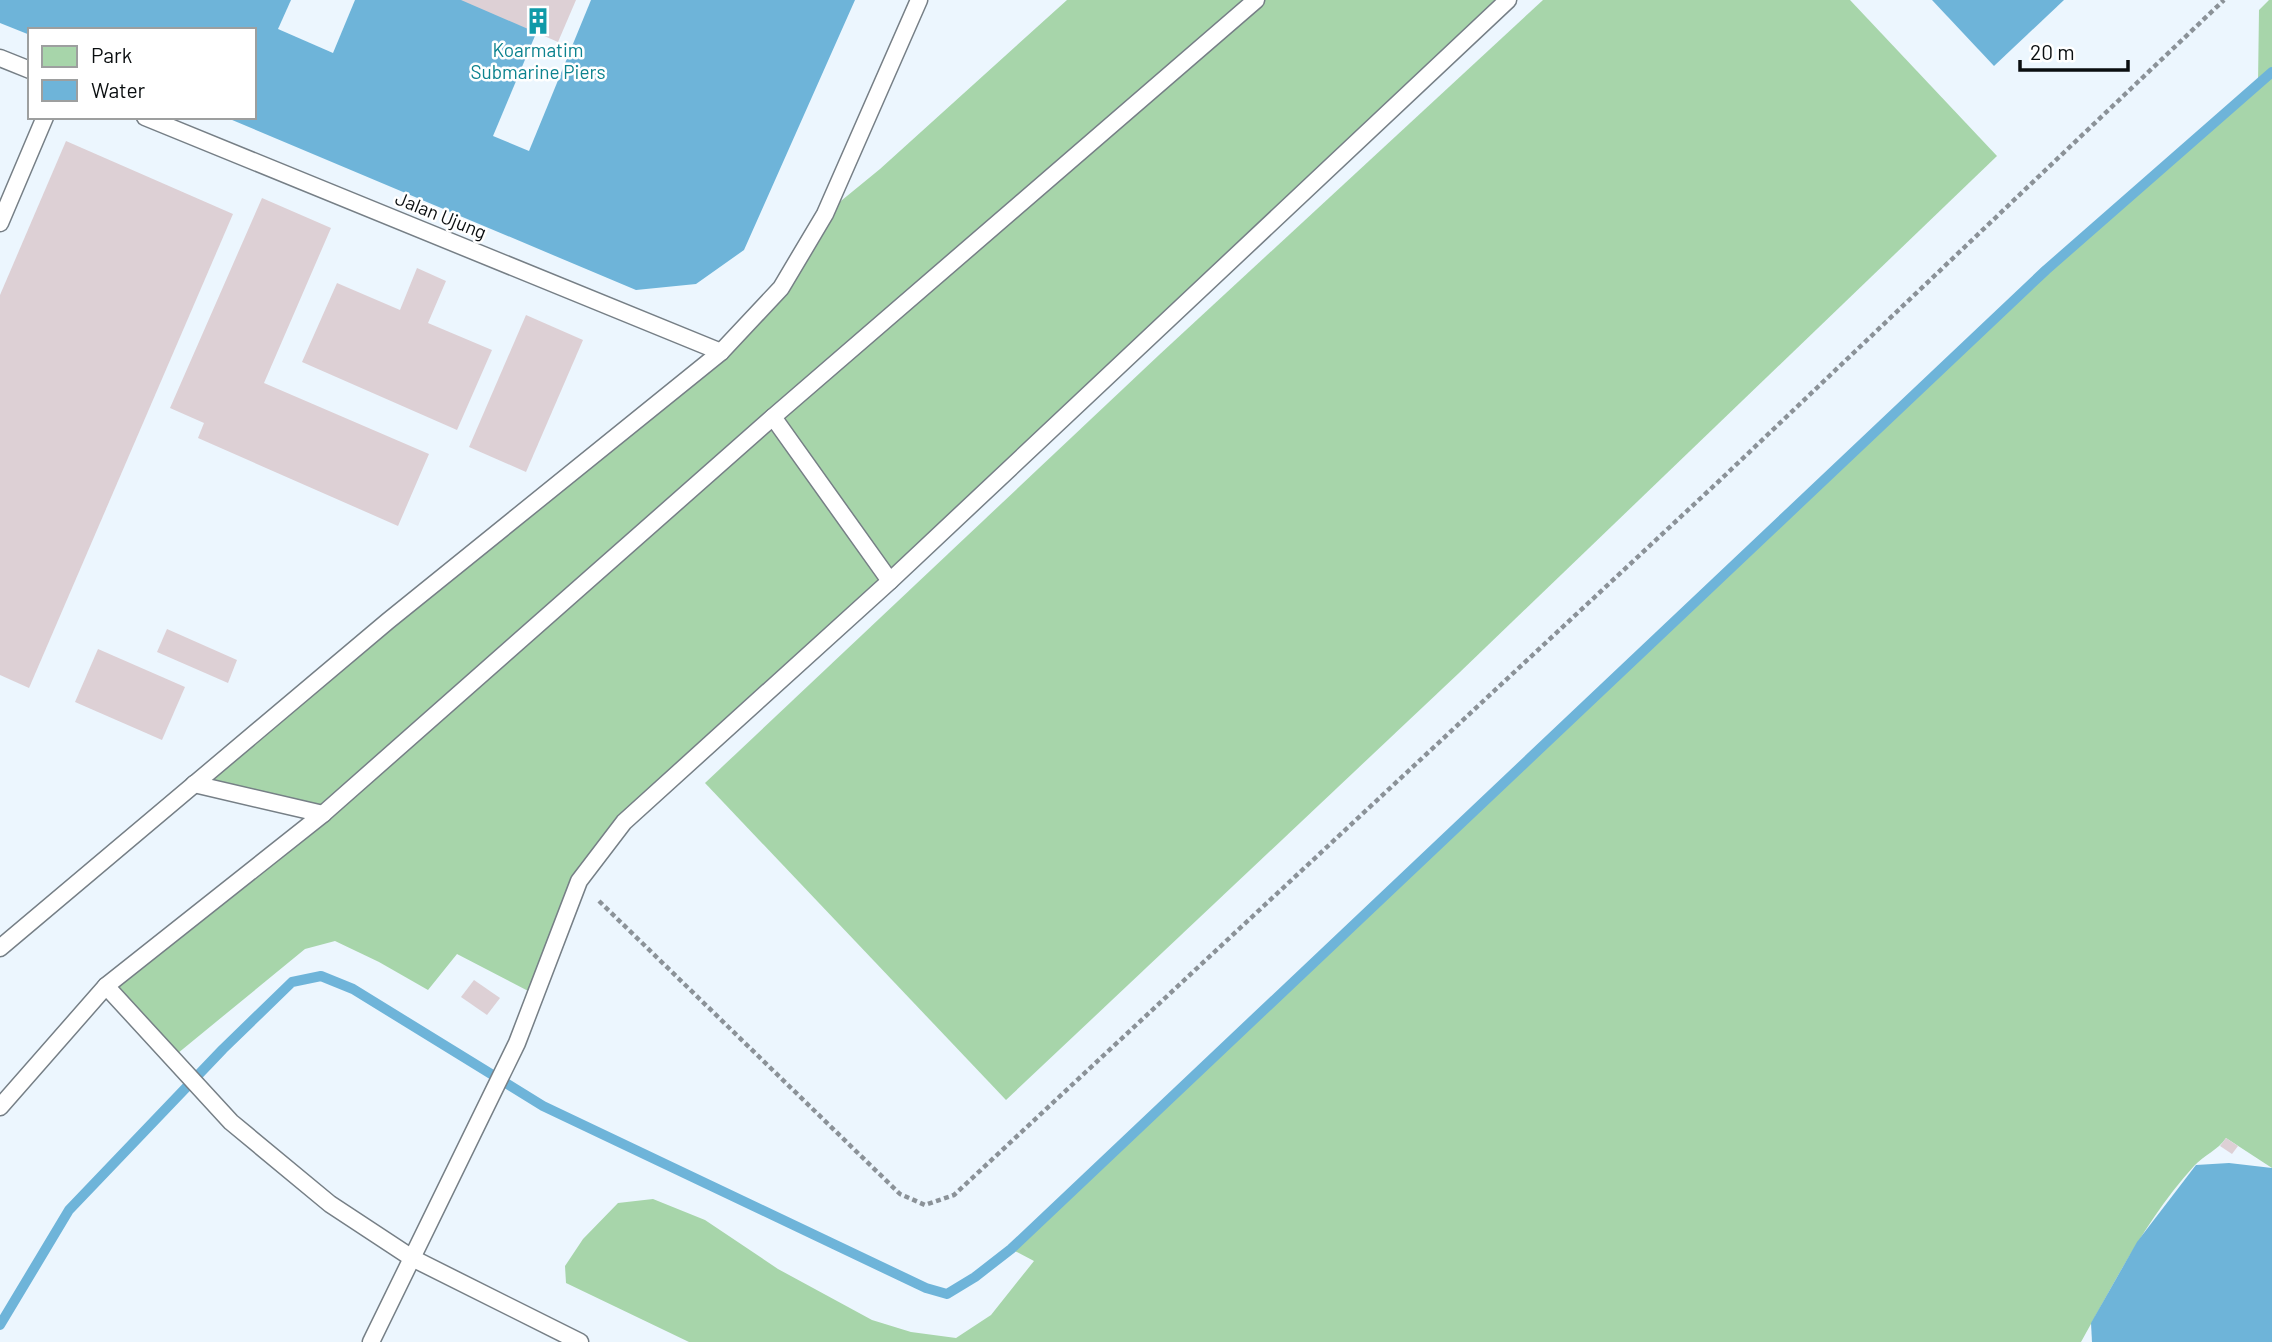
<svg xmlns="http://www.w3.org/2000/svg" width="2272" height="1342" font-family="Barlow,sans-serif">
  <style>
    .green { fill: #a7d5aa }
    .water { fill: #6eb4d9 }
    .pier { fill: #ecf6fe }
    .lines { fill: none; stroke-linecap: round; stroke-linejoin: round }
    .stream { stroke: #6eb4d9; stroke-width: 10 }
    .building { fill: #ddd0d5 }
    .service-casing { stroke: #767f86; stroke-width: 19 }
    .path { stroke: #8b9298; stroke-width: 4.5; stroke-dasharray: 5 3.5; stroke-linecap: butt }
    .service { stroke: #fff; stroke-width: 16 }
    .labels { text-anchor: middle; stroke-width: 5; stroke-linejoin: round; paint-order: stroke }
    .culture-label { font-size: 19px; fill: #0d838f; stroke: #fff }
    .street-label { font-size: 19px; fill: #0a0e10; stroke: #fff }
  </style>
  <rect width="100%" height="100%" fill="#ecf6fe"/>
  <g class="green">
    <path d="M1067,0h441l-884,822 -45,59 -45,113 -77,-40 -29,36 -49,-28 -44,-21 -30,8 -133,109 -66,-71 216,-172 -128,-31 527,-432 60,-64 44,-74 55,-45z"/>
    <path d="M1543,0h307l147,156 -538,517 -453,427 -301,-317 454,-428z"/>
    <path d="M2269,0h3v1168l-46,-30c-8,12 -22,17 -32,28 -47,52 -79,115 -113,176h-1392l-123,-59 -1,-17 18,-27 35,-36 35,-4 52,21 73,49 94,51 39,12 45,6 35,-23 43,-54 -23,-12 1035,-979 212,-186 1,-74z"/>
  </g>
  <g class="water">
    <path d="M0,0h855l-111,250 -48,34 -60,6 -411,-173h29v-87h-224v5l-30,-12z"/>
    <path d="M1932,0h132l-70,66z"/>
    <path d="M2229,1163l43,5v174h-180l-1,-19 46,-81 59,-77z"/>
  </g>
  <g class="pier">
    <path d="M291,0h64l-22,53 -55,-24z"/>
    <path d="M550,0h41l-62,151 -36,-15z"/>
  </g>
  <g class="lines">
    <path class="stream" d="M0,1325l69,-115 154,-161 69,-67 29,-6 32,13 190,117 383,182 21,6 28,-17 36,-28 1035,-979 226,-198"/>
  </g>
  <g class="building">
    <path d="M461,0h115l-18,42z"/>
    <path d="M66,141l167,73 -204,474 -29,-13v-380z"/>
    <path d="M262,198l69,30 -67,155 165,71 -31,72 -200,-88 6,-15 -34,-15z"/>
    <path d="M417,268l29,13 -18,42 64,27 -35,80 -155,-68 35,-79 63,27z"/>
    <path d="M526,315l57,25 -57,132 -57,-25z"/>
    <path d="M167,629l70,31 -9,23 -71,-31z"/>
    <path d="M98,649l87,38 -23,53 -87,-38z"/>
    <path d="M474,980l26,18 -13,17 -26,-18z"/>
    <path d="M2226,1138l12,8 -6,8 -12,-8z"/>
  </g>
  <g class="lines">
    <defs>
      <g id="service">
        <path d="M0,58l30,12"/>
        <path d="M145,117l576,235"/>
        <path d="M0,223l45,-106"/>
        <path d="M773,417l117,164"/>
        <path d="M194,784l129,30"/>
        <path d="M0,948l388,-327 333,-269 60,-64 44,-74 94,-214"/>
        <path d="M106,986l125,136 99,82 82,54 168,84"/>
        <path d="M0,1107l106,-121 217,-172 450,-397 483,-417"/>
        <path d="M371,1342l146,-299 62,-162 45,-59 266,-241 618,-581"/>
      </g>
    </defs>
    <use href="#service" class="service-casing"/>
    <path class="path" d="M599,901l301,293 25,11 29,-10 764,-713 506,-482"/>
    <use href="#service" class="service"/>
  </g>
  <defs>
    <symbol id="building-bare" viewBox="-9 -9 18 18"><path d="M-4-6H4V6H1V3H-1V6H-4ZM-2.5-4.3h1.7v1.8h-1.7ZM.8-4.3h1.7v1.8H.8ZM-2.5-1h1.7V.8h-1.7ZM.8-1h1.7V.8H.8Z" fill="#0f9aa8" stroke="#fff" stroke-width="2.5" paint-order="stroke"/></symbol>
  </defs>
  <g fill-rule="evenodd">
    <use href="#building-bare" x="519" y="2" width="38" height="38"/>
  </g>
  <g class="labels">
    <g class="culture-label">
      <text x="538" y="57">Koarmatim<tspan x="538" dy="22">Submarine Piers</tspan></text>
    </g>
    <g class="street-label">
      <text transform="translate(441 215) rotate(22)" y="7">Jalan Ujung</text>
    </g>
  </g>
  <rect x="28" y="28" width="228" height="91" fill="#ffffff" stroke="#9d9f9f" stroke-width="2"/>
  <rect x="42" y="46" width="35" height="21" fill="#a7d5aa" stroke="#9d9f9f" stroke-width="2"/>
  <text x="91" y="63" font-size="21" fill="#0a0e10">Park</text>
  <rect x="42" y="80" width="35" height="21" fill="#6eb4d9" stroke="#9d9f9f" stroke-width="2"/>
  <text x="91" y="98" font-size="21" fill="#0a0e10">Water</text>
  <path d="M2020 60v10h108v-10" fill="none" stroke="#0a0e10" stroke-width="3.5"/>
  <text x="2030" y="60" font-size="21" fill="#0a0e10" stroke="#ffffff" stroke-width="5" paint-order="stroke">20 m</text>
</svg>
